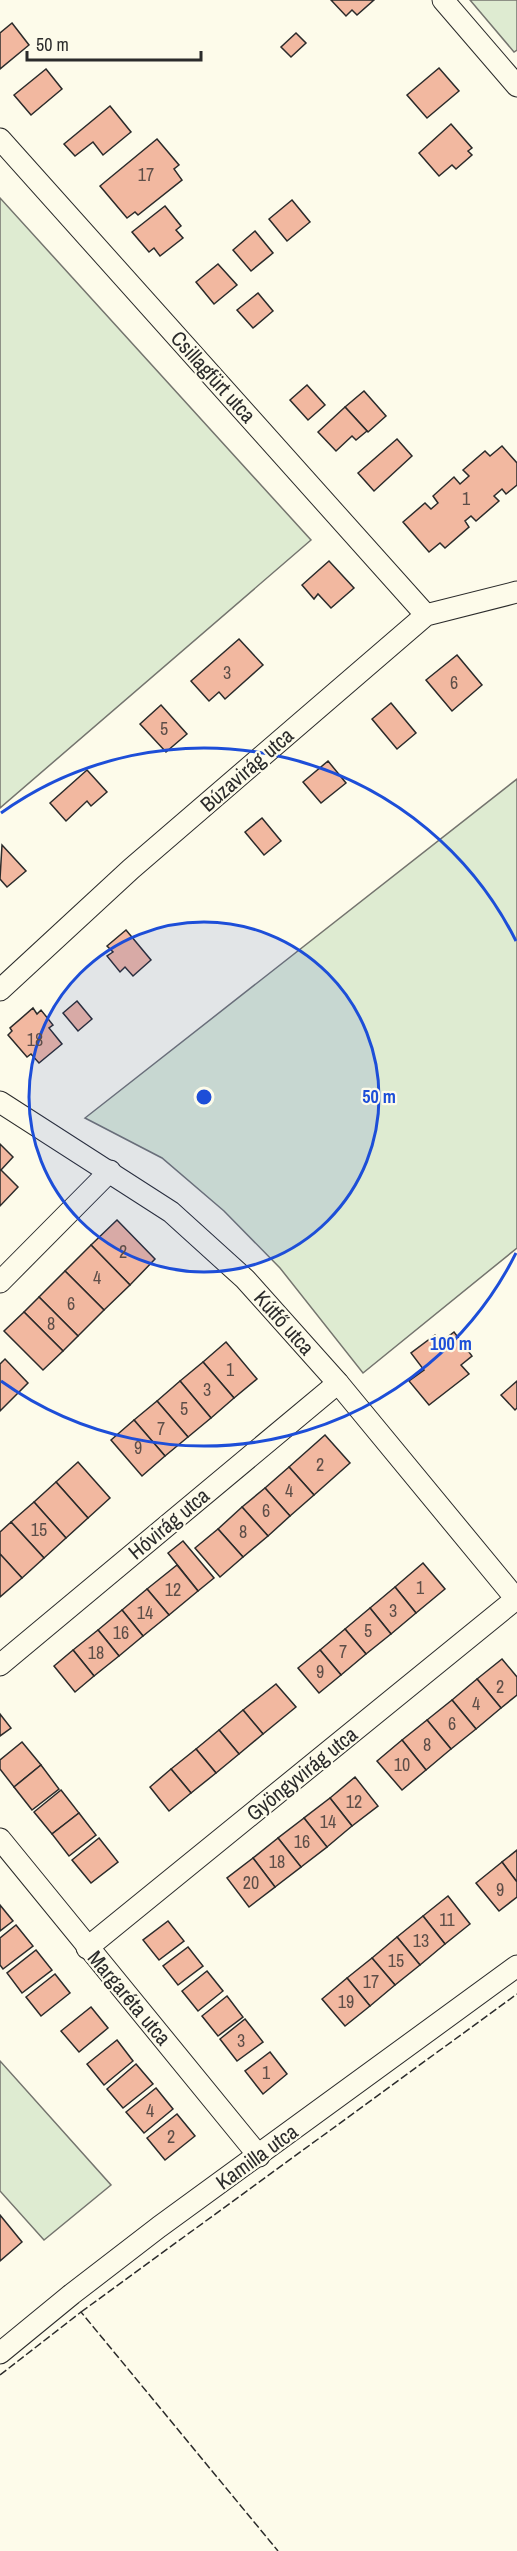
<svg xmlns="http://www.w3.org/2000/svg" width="517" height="2551" font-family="'Archivo Narrow',sans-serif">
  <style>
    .green { fill: #deebd1; stroke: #74746e; stroke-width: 1.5 }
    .building { fill: #f2b8a0; stroke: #2b2b2b; stroke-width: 1.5 }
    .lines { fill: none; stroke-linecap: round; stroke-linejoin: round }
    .minor-casing { stroke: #2b2b2b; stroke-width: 23 }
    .minor { stroke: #fdfbea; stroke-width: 21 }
    .fence { stroke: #2b2b2b; stroke-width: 1.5; stroke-dasharray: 8 3; stroke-linecap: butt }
    .ring { fill: none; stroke: #1d4ed8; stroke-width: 3 }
    .labels { text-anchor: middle; stroke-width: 4.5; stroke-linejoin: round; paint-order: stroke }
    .number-label { font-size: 18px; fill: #5d4e48 }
    .street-label { font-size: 21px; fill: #2b2b2b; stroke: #fdfbea }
    .centre { fill: #1d4ed8; stroke: #fdfbea; stroke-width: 3 }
    .ring-label { font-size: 18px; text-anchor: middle; font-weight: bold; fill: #1d4ed8; stroke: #fdfbea; stroke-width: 4.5; stroke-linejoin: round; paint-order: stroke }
  </style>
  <rect width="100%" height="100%" fill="#fdfbea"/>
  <g class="green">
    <path d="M470,0h47v50l-3,2z"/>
    <path d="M0,198l311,342 -311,268z"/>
    <path d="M517,779v469l-154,125 -83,-105 -56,-57 -62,-53 -77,-40z"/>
    <path d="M0,2061l111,124 -67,55 -44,-49z"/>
  </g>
  <g class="building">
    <path d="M331,0h43l-17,15 -5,-5 -6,6z"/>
    <path d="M12,23l17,22 -29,24v-36z"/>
    <path d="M296,33l10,10 -15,14 -10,-10z"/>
    <path d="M439,68l20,23 -32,27 -20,-23z"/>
    <path d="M46,69l16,20 -31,26 -17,-20z"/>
    <path d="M110,106l21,26 -28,23 -10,-13 -18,14 -11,-12z"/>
    <path d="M451,124l21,24 -4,3 4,4 -16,14 -4,-4 -13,11 -20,-23z"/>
    <path d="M157,139l22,26 -5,4 8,11 -44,35 -3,-3 -8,6 -27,-32z"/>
    <path d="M292,200l18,22 -23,19 -18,-22z"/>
    <path d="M165,206l16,20 -5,4 7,8 -23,18 -6,-8 -5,4 -17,-20z"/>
    <path d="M255,231l18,22 -22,18 -18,-21z"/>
    <path d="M218,264l19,21 -23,19 -18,-22z"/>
    <path d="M258,293l15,18 -20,17 -16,-18z"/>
    <path d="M307,385l18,20 -17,15 -18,-20z"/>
    <path d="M364,391l22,25 -18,16 -23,-25z"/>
    <path d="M345,407l22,24 -11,9 -4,-4 -16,15 -18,-19z"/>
    <path d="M397,439l15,17 -38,35 -16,-18z"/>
    <path d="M502,446l15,17v22l-11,9 -4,-5 -8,7 5,5 -23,20 -5,-5 -6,5 4,6 -24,21 -5,-5 -11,9 -26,-30 22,-19 6,6 7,-6 -5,-7 21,-19 6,7 9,-8 -6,-6 22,-19 5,5z"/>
    <path d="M329,561l25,27 -23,20 -13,-14 -4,5 -12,-14z"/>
    <path d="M239,639l24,26 -38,34 -6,-7 -10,9 -18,-20z"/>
    <path d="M457,655l25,30 -30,26 -26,-31z"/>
    <path d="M391,703l25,30 -19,16 -25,-30z"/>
    <path d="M161,705l26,29 -21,18 -26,-28z"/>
    <path d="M328,761l18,22 -25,20 -18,-21z"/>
    <path d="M87,770l20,22 -16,14 -4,-5 -21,20 -16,-18z"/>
    <path d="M262,818l19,23 -17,14 -19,-23z"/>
    <path d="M2,845l24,26 -19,16 -7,-8z"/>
    <path d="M126,930l25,30 -18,16 -8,-9 -5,5 -13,-16 6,-4 -6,-6z"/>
    <path d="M77,1001l15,18 -14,12 -15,-18z"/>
    <path d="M33,1008l4,6 4,-4 12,15 -4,3 13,16 -23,19 -8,-9 -4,3 -19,-22 4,-4 -2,-3z"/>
    <path d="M0,1144l13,13 -12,13 17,17 -18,19z"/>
    <path d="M117,1220l38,39 -25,26 -39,-40z"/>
    <path d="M91,1245l39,40 -26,25 -39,-39z"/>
    <path d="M65,1271l39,39 -26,26 -39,-39z"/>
    <path d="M39,1297l39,39 -15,15 -39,-39z"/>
    <path d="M24,1312l39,39 -20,19 -39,-39z"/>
    <path d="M454,1332l18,24 -11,9 8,9 -40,31 -20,-24 15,-11 -13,-17 24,-18 6,7z"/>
    <path d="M226,1342l31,37 -23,19 -31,-36z"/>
    <path d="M5,1359l23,24 -28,28v-47z"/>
    <path d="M203,1362l31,36 -23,20 -31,-37z"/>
    <path d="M180,1381l31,37 -23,19 -31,-36z"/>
    <path d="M517,1381v27l-2,2 -14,-15z"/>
    <path d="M157,1401l31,36 -23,19 -31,-36z"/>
    <path d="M134,1420l31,36 -23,20 -31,-36z"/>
    <path d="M325,1435l25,28 -36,32 -25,-28z"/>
    <path d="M78,1462l32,36 -22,20 -32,-36z"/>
    <path d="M289,1467l25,28 -24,21 -25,-28z"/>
    <path d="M56,1482l32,36 -22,20 -32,-36z"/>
    <path d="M265,1488l25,28 -22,20 -26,-29z"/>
    <path d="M34,1502l32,36 -22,20 -33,-36z"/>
    <path d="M242,1507l26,29 -25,21 -25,-28z"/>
    <path d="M11,1522l33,36 -22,20 -22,-24v-22z"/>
    <path d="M218,1529l25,28 -23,20 -25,-29z"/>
    <path d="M183,1541l31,37 -16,13 -30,-38z"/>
    <path d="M0,1554l22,24 -22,19z"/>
    <path d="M423,1563l22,26 -29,24 -21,-26z"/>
    <path d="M177,1565l21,26 -29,24 -22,-26z"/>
    <path d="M395,1587l21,26 -25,21 -21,-26z"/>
    <path d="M147,1589l22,26 -26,21 -21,-26z"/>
    <path d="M370,1608l21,26 -25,20 -21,-25z"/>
    <path d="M122,1610l21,26 -24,20 -21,-26z"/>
    <path d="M345,1629l21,25 -25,21 -21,-25z"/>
    <path d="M98,1630l21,26 -25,20 -21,-26z"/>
    <path d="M73,1650l21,26 -19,16 -21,-26z"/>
    <path d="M320,1650l21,25 -22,18 -21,-25z"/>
    <path d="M502,1659l15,18v18l-16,13 -24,-29z"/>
    <path d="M477,1679l24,29 -25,21 -24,-29z"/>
    <path d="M276,1684l20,23 -33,27 -20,-24z"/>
    <path d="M452,1700l24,29 -25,20 -24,-29z"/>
    <path d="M243,1710l20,24 -24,20 -20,-24z"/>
    <path d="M0,1714l11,14 -11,8z"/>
    <path d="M427,1720l24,29 -25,21 -24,-30z"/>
    <path d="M219,1730l20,24 -23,19 -20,-24z"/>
    <path d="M402,1740l24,30 -24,20 -25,-29z"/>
    <path d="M22,1742l19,23 -27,22 -14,-18v-9z"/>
    <path d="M196,1749l20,24 -25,20 -20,-24z"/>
    <path d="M41,1765l18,24 -27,21 -18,-23z"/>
    <path d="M171,1769l20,24 -22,18 -19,-24z"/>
    <path d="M355,1777l23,29 -26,20 -22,-28z"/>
    <path d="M61,1790l18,23 -27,21 -18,-22z"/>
    <path d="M330,1798l22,28 -25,21 -23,-29z"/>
    <path d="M79,1813l17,22 -27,21 -17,-22z"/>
    <path d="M304,1818l23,29 -26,20 -23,-29z"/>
    <path d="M99,1838l19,24 -27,21 -19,-23z"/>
    <path d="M278,1838l23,29 -26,20 -22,-29z"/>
    <path d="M517,1850v32l-15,-20z"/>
    <path d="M253,1858l22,29 -26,20 -22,-29z"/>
    <path d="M502,1862l15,20v15l-18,14 -23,-28z"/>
    <path d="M448,1896l22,28 -25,20 -22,-28z"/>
    <path d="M0,1905l13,16 -13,10z"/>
    <path d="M423,1916l22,28 -25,21 -23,-28z"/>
    <path d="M168,1921l16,20 -25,19 -16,-20z"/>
    <path d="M16,1925l17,21 -30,23 -3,-4v-27z"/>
    <path d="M397,1937l23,28 -25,20 -23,-27z"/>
    <path d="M188,1947l15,19 -25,19 -15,-19z"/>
    <path d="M36,1950l16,20 -30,23 -15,-20z"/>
    <path d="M372,1958l23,27 -25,21 -23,-28z"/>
    <path d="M207,1971l16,20 -25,20 -16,-20z"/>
    <path d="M55,1974l15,19 -29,23 -15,-19z"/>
    <path d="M347,1978l23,28 -25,20 -23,-27z"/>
    <path d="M227,1996l16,21 -25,19 -16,-20z"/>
    <path d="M91,2007l17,21 -29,24 -18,-21z"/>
    <path d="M245,2019l18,23 -26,19 -17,-22z"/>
    <path d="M117,2040l16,21 -29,24 -17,-21z"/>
    <path d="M270,2052l17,22 -24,20 -18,-23z"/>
    <path d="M136,2064l17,20 -30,24 -16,-19z"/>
    <path d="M156,2088l17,21 -29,24 -18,-21z"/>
    <path d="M177,2114l18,22 -30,24 -18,-22z"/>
    <path d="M0,2215l22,27 -22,19z"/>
  </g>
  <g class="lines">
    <defs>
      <g id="minor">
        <path d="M443,0l74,86"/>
        <path d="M0,139l426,476"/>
        <path d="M0,990l131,-121 295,-254 91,-23"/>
        <path d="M0,1102l171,110 74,67 93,104 179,217"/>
        <path d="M0,1282l110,-111"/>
        <path d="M0,1665l338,-282"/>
        <path d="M0,1839l259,317"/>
        <path d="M87,1948l429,-349"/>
        <path d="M0,2353l72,-59 87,-67 358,-261"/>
      </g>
    </defs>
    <use href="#minor" class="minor-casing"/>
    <use href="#minor" class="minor"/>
    <g class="fence">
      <path d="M81,2312l436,-318"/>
      <path d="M0,2375l81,-63 197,239"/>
    </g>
  </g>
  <circle cx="204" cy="1097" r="175" fill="#1d4ed8" fill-opacity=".12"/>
  <g class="ring">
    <circle cx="204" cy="1097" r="175"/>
    <path d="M516 1253A349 349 0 0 1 1 1381M1 813A349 349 0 0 1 516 941"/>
  </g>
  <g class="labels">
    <g class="number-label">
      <text x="146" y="181">17</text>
      <text x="466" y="505">1</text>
      <text x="227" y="679">3</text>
      <text x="454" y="689">6</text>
      <text x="164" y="735">5</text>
      <text x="35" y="1046">18</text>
      <text x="123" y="1258">2</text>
      <text x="97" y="1284">4</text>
      <text x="71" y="1310">6</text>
      <text x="51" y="1330">8</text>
      <text x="230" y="1376">1</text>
      <text x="207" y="1396">3</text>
      <text x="184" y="1415">5</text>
      <text x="161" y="1435">7</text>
      <text x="138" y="1454">9</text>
      <text x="320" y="1471">2</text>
      <text x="289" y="1497">4</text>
      <text x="266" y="1517">6</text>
      <text x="39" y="1536">15</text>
      <text x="243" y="1538">8</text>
      <text x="420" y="1594">1</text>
      <text x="173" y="1596">12</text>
      <text x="393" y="1617">3</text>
      <text x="145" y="1619">14</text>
      <text x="368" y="1637">5</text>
      <text x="121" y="1639">16</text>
      <text x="343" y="1658">7</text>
      <text x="96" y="1659">18</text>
      <text x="320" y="1678">9</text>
      <text x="500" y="1693">2</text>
      <text x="476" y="1710">4</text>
      <text x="452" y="1730">6</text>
      <text x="427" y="1751">8</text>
      <text x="402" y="1771">10</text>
      <text x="354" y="1808">12</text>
      <text x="328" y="1828">14</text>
      <text x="302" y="1848">16</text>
      <text x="277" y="1868">18</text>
      <text x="251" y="1889">20</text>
      <text x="500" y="1896">9</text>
      <text x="447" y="1926">11</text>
      <text x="421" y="1947">13</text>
      <text x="396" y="1967">15</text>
      <text x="371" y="1988">17</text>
      <text x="346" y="2008">19</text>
      <text x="241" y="2047">3</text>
      <text x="266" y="2079">1</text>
      <text x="150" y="2117">4</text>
      <text x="171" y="2143">2</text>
    </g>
    <g class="street-label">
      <text transform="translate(213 377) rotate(48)" y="7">Csillagfürt utca</text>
      <text transform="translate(247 770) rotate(-41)" y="7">Búzavirág utca</text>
      <text transform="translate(284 1323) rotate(48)" y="7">Kútfő utca</text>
      <text transform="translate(169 1524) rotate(-40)" y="7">Hóvirág utca</text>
      <text transform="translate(302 1774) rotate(-39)" y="7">Gyöngyvirág utca</text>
      <text transform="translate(129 1998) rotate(50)" y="7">Margaréta utca</text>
      <text transform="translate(257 2157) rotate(-36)" y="7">Kamilla utca</text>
    </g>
  </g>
  <circle cx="204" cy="1097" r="9" class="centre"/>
  <g class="ring-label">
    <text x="379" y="1103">50 m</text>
    <text x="451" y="1350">100 m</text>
  </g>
  <path d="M27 51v9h174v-9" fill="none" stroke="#2b2b2b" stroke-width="3"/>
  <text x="36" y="51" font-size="18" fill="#2b2b2b" stroke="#fdfbea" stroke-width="4.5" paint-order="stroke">50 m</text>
</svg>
